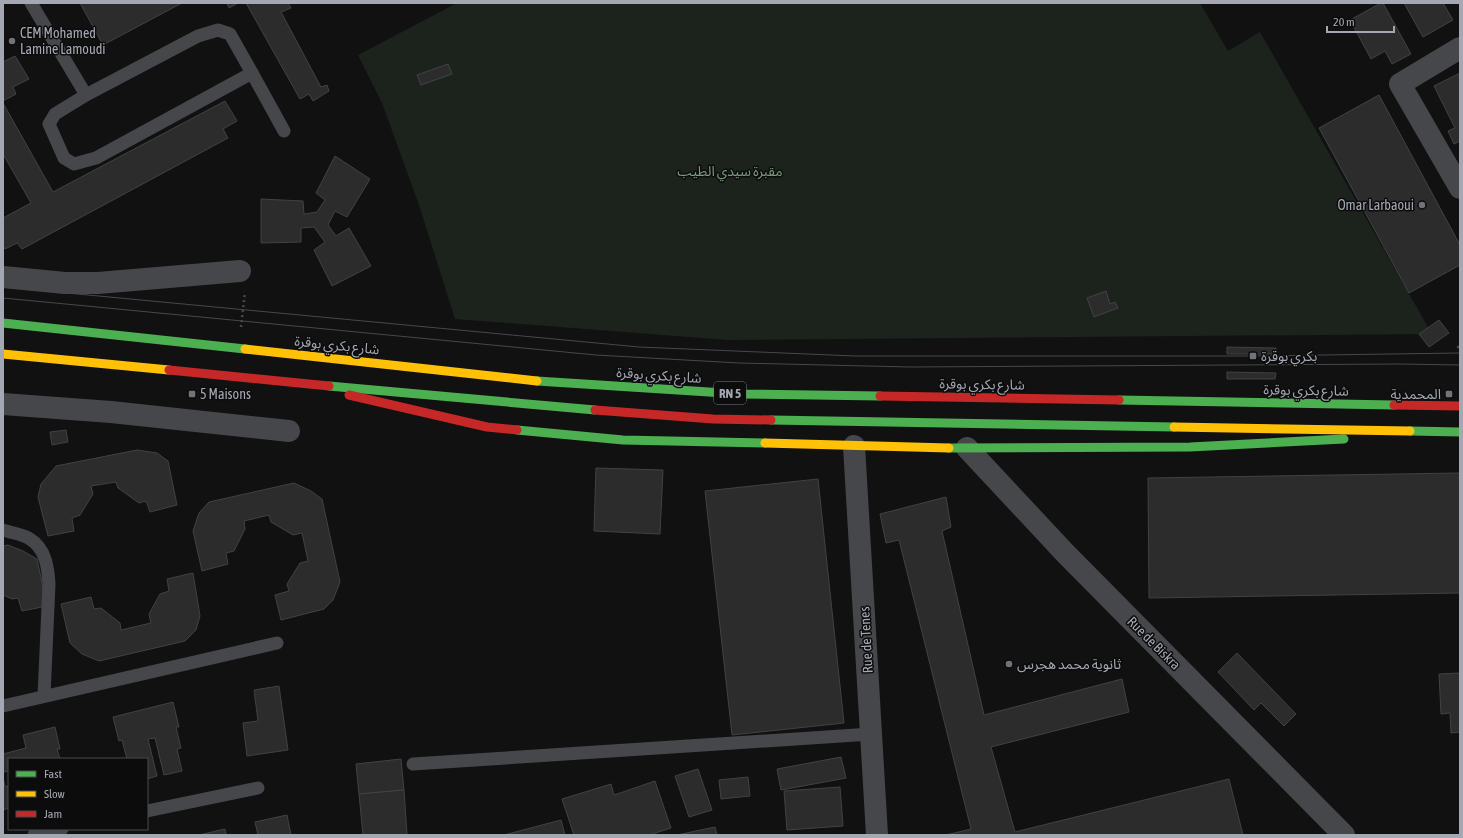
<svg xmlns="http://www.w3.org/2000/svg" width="1463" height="838" font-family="'Asap Condensed','Noto Sans Arabic',sans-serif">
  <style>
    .green { fill: #1c221c }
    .building { fill: #2c2c2d; stroke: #414245 }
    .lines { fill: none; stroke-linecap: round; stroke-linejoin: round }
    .path { stroke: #48494c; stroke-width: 2.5; stroke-dasharray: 2 3; stroke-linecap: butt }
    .lane { stroke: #46474a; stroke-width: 13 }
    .street { stroke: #46474a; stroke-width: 22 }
    .fast { stroke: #4caf50; stroke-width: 9 }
    .slow { stroke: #ffc107; stroke-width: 9 }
    .jam { stroke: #c62828; stroke-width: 9 }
    .tram { stroke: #47484a; stroke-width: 1 }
    .poi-dot { fill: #71737a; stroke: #0c0c0d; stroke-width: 1.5 }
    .labels { text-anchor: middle; stroke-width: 3; stroke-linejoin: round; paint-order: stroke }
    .shield { fill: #0c0c0d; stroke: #767980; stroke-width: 1 }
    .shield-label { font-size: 13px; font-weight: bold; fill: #a4a8b2 }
    .poi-label { font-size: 14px; fill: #a4a8b2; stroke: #0c0c0d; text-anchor: start }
    .park-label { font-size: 14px; fill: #7c9b7d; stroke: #0c0c0d }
    .street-label { font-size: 14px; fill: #a4a8b2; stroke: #0c0c0d }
  </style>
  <rect width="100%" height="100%" fill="#111112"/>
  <path class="green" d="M457,3h743l28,48 32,-19 172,302 -705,6 -272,-21 -36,-114 -37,-102 -24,-48z"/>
  <g class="building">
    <path d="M80,3h102l-79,42z"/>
    <path d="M227,3h11l-9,5z"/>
    <path d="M246,3h42l3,5 -10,4 40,75 6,-2 2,6 -16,10 -4,-7 -9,5z"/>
    <path d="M1381,3h2l28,51 -19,10 -7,-13 -14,8 -21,-39z"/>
    <path d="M1404,3h39l10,17 -30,17z"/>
    <path d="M15,56l14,23 -16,8 3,7 -13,7v-39z"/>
    <path d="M448,64l4,10 -31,11 -4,-10z"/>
    <path d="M1460,73v68l-6,3 -6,-13 7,-3 -21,-42z"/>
    <path d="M1379,95l81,150v20l-51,28 -90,-165z"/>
    <path d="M225,101l12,20 -14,8 5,9 -206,111 -5,-6 -12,6 -2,-3v-28l28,-15 -28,-49v-51l50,89z"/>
    <path d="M335,156l35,23 -23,38 -12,-6 -7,14 8,11 13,-8 22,38 -39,20 -18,-36 11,-8 -11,-15 -13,1v14l-40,1v-44l42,2 1,13 13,-2 8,-12 -9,-7z"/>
    <path d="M1106,291l4,13 5,-2 3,6 -24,9 -7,-19z"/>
    <path d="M1439,320l10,13 -20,14 -10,-13z"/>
    <path d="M1227,347l49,1v6h-49z"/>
    <path d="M1227,372l49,1 -1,6h-48z"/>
    <path d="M66,430l2,12 -16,3 -2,-13z"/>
    <path d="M137,450l20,3 11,8 9,44 -27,7 -4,-11 -7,2 -21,-15 -2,-6 -25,4 2,8 -13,21 -8,3 2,13 -26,5 -10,-39 3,-13 15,-18z"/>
    <path d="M596,468l67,2 -3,64 -66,-3z"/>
    <path d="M1460,473v120l-311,5 -1,-120z"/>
    <path d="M818,479l26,244 -112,12 -27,-244z"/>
    <path d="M294,483l17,8 11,8 18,83 -7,18 -9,9 -43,11 -6,-25 14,-4 -2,-7 13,-21 8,-2 -6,-28 -9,2 -22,-13 -2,-7 -25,6 1,8 -11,22 -8,2 2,11 -26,7 -9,-40 6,-18 10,-11z"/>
    <path d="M946,497l5,30 -9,4 42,184 138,-36 7,33 -138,35 24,85 214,-53 14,56h-297l25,-6 -72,-289 -13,3 -6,-29z"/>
    <path d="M8,545l15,6 14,8 10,47 -25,5 -4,-13 -6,1 -9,-4v-49z"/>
    <path d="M193,573l7,43 -4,14 -11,11 -86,20 -17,-7 -12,-11 -9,-39 30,-7 3,12 7,-1 19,15 1,7 30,-7 -2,-9 11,-20 9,-3 -2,-12z"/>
    <path d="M1237,653l59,61 -12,12 -23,-23 -7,7 -36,-38z"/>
    <path d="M1460,673v59l-9,1 -1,-20 -9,1 -2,-40z"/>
    <path d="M279,686l9,64 -41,6 -4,-33 15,-2 -4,-31z"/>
    <path d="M173,702l6,25h-3l5,21 -4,1 5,22 -18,4 -9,-37 -7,1 9,37 -10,3v-20h-20l-5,-19 -3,1 -6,-24z"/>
    <path d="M55,727l5,22h-3l3,10h-51v12l-6,1v-18l23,-6 -3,-13z"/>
    <path d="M841,757l5,21 -65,12 -4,-21z"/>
    <path d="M401,759l3,31 -45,4 -3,-30z"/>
    <path d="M698,769l14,41 -23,7 -14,-41z"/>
    <path d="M3,777l2,10 3,-1 1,3v8h-1l1,11 -6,2z"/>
    <path d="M748,777l2,19 -29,3 -2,-19z"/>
    <path d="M655,781l16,47 -22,7h-75l-12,-36 49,-15 3,11z"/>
    <path d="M840,787l3,39 -56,4 -3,-39z"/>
    <path d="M404,790l3,45h-44l-4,-41z"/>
    <path d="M287,815l4,20h-33l-3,-13z"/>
    <path d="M561,820l4,15h-61z"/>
    <path d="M715,827l2,8h-40z"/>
    <path d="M225,829l1,6h-27z"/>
  </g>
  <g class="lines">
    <g class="path">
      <path d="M241,327l4,-35"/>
      <path d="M1457,347h3"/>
    </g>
    <g class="lane">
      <path d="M31,3l55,92 -31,19 -6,10 15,34 10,6 22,-6 156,-85 32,58"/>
      <path d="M86,95l112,-59 20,-6 12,4 22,39"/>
      <path d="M3,530c8,3 20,4 27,9 16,10 18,29 19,45l-5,112"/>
      <path d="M3,706l274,-63"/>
      <path d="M413,764l458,-30"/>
      <path d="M147,811l111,-23"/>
      <path d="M34,835l28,-6"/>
    </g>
    <g class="street">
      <path d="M1460,48l-60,36 60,104"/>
      <path d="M3,277l62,6h33l142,-12"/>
      <path d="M3,404l108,8 178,19"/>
      <path d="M854,446l23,389"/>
      <path d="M967,448l98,105 279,282"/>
    </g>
    <g class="fast">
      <path d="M3,323l242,26"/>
      <path d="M537,381l203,13 140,2"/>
      <path d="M329,386l266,24"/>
      <path d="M1119,400l275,5"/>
      <path d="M771,420l403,7"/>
      <path d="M517,430l106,10 142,3"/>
      <path d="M1410,431l50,1"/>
      <path d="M949,448l241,-1 154,-8"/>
    </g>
    <g class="slow">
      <path d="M245,349l292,32"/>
      <path d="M3,354l166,16"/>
      <path d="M1174,427l236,4"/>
      <path d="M765,443l184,5"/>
    </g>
    <g class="jam">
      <path d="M169,370l160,16"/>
      <path d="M349,395l138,32 30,3"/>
      <path d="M880,396l239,4"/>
      <path d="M1394,405l66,1"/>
      <path d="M595,410l118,9 58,1"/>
    </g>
    <g class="tram">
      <path d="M3,287l636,60 216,9h398l207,-3"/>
      <path d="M3,298l593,57 143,8 171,4 490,-3 60,1"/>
    </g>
  </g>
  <g class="poi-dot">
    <circle cx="12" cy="41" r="4"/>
    <circle cx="1422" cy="205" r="4"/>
    <rect x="1249" y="352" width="8" height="8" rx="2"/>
    <rect x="188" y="390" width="8" height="8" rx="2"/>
    <rect x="1445" y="390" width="8" height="8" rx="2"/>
    <circle cx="1009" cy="664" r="4"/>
  </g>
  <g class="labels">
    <rect class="shield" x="714" y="382" width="32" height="22" rx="3"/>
    <g class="shield-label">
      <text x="730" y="398">RN 5</text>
    </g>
    <g class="poi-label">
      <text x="20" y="38">CEM Mohamed<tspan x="20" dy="16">Lamine Lamoudi</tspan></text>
      <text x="1414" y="210" text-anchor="end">Omar Larbaoui</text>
      <text x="1261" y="361">بكري بوقرة</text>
      <text x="200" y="399">5 Maisons</text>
      <text x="1441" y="399" text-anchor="end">المحمدية</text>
      <text x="1017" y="669">ثانوية محمد هجرس</text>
    </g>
    <g class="park-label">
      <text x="730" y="176">مقبرة سيدي الطيب</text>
    </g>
    <g class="street-label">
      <text transform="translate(337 345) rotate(6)" y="5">شارع بكري بوقرة</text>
      <text transform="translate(659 375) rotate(4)" y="5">شارع بكري بوقرة</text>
      <text transform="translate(982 384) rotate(1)" y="5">شارع بكري بوقرة</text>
      <text transform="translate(1306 390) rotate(1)" y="5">شارع بكري بوقرة</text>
      <text transform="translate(866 640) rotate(-93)" y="5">Rue de Tenes</text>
      <text transform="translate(1154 643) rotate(45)" y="5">Rue de Biskra</text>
    </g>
  </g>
  <rect width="1463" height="838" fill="none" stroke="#a4a8b2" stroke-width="8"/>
  <rect x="8" y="758" width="140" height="72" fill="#0c0c0d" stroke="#494a4f"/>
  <rect x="16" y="771" width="20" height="6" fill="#4caf50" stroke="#494a4f"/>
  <text x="44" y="778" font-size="12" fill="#a4a8b2">Fast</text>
  <rect x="16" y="791" width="20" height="6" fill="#ffc107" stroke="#494a4f"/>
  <text x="44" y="798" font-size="12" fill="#a4a8b2">Slow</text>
  <rect x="16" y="811" width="20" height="6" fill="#c62828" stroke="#494a4f"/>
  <text x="44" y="818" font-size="12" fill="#a4a8b2">Jam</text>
  <path d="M1327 26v6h67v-6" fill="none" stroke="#a4a8b2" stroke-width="2"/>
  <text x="1333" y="26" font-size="12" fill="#a4a8b2" stroke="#0c0c0d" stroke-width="3" paint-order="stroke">20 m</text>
</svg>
